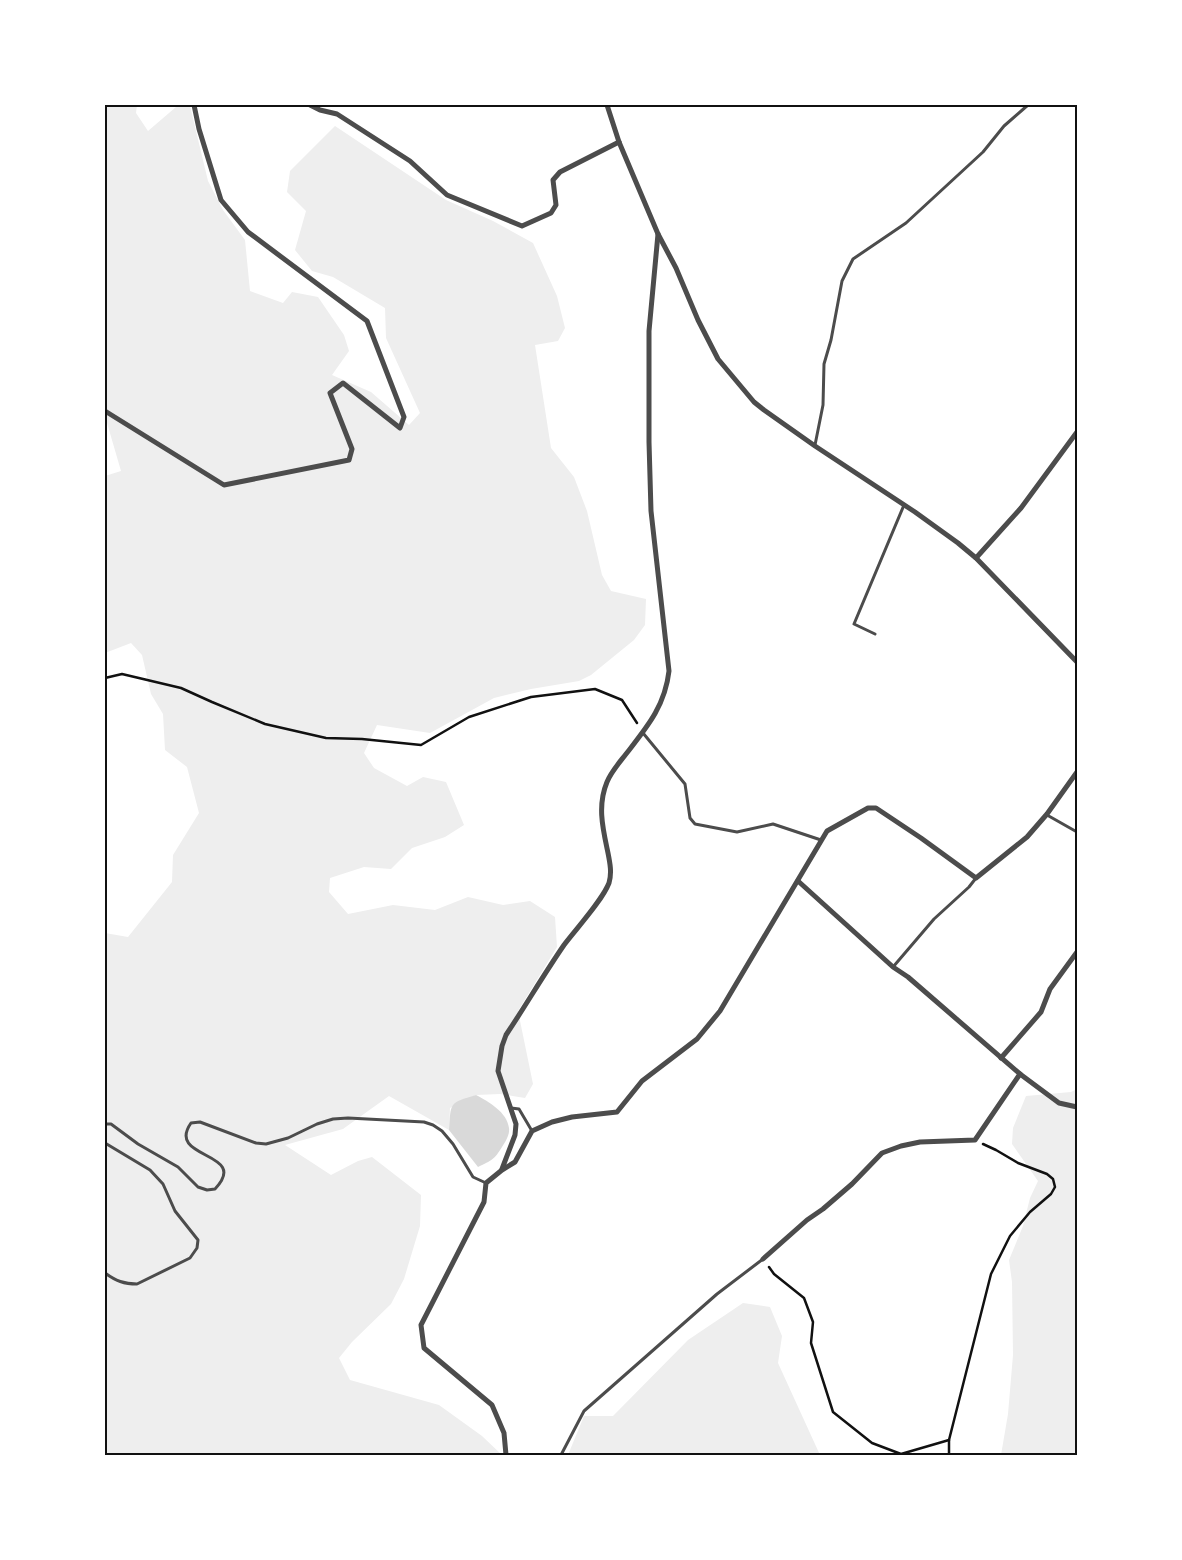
<svg xmlns="http://www.w3.org/2000/svg" width="1182" height="1560" font-family="'Source Serif 4',serif">
  <style>
    .green { fill: #eee }
    .water { fill: #d9d9d9 }
    .lines { fill: none; stroke-linecap: round; stroke-linejoin: round }
    .path { stroke: #111; stroke-width: 2.5 }
    .service { stroke: #4c4c4c; stroke-width: 3 }
    .minor { stroke: #4c4c4c; stroke-width: 5 }
    .neatline { fill: none; stroke: #111; stroke-width: 2 }
  </style>
  <rect width="100%" height="100%" fill="#fff"/>
  <g class="green">
    <path d="M105,105h32l-1,8 12,18 28,-24 14,-1 18,75 15,29 22,30 5,51 33,12 9,-11 26,5 26,38 5,16 -17,24 39,17 38,33 11,-12 -34,-75 -1,-30 -52,-31 -21,-6 -17,-21 11,-39 -19,-19 3,-21 45,-45 111,74 47,21 40,22 24,53 8,32 -7,13 -23,4 16,103 23,29 13,34 15,64 9,16 35,8 -1,26 -11,15 -43,35 -12,6 -48,8 -37,9 -64,35 -53,-8 -13,28 10,15 33,18 16,-9 23,5 18,43 -19,12 -33,11 -21,21 -27,-2 -34,11 -1,14 19,22 45,-9 42,5 33,-13 35,8 27,-4 25,16 2,30 -39,64 15,73 -8,14 -25,-4 -24,1 -26,13 -1,22 -60,-34 -46,33 -58,16 46,30 27,-14 14,-4 49,38 -1,31 -16,53 -13,25 -39,38 -13,16 11,22 89,25 43,31 20,19h-397v-522l23,4 44,-55 1,-27 26,-42 -12,-46 -22,-17 -2,-36 -12,-20 -9,-39 -11,-12 -26,10v-177l16,-5 -16,-55z"/>
    <path d="M1077,1089v366h-76l7,-41 5,-59 -1,-73 -3,-22 14,-34 7,-28 8,-17 -26,-37 1,-16 13,-32 45,-4z"/>
    <path d="M743,1303l27,4 12,29 -4,27 42,92h-252l16,-39h29l75,-76z"/>
  </g>
  <path class="water" d="M476,1095c13,7 31,17 33,33 1,7 -4,14 -7,19 -8,13 -10,13 -24,20l-29,-37c2,-28 0,-27 27,-35z"/>
  <g class="lines">
    <g class="path">
      <path d="M105,678l17,-4 59,14 31,14 53,22 61,14 36,1 59,6 48,-28 62,-20 64,-8 27,11 15,23"/>
      <path d="M769,1267l5,7 30,24 9,24 -2,21 22,69 39,31 29,11 48,-14"/>
      <path d="M949,1455v-15l42,-166 19,-38 20,-24 21,-18 4,-7 -2,-8 -6,-5 -29,-11 -22,-13 -13,-6"/>
    </g>
    <g class="service">
      <path d="M815,445l8,-40 1,-41 7,-24 11,-59 11,-22 53,-36 77,-71 21,-26 24,-21"/>
      <path d="M875,634l-21,-10 50,-119"/>
      <path d="M643,733l42,51 5,34 5,6 42,8 36,-8 48,16"/>
      <path d="M1047,815l30,17"/>
      <path d="M893,967l41,-48 35,-32 7,-9"/>
      <path d="M511,1108l8,1 13,22"/>
      <path d="M105,1124h6l27,20 40,23 20,20 9,3 8,-1c36,-38 -50,-29 -24,-66l9,-1 56,21 10,1 22,-6 29,-14 16,-5 15,-1 76,4 9,3 9,6 11,13 20,33 13,6"/>
      <path d="M105,1143l45,27 13,14 12,27 23,29 -1,8 -7,10 -53,26c-13,0 -21,-3 -32,-11"/>
      <path d="M561,1455l23,-44 133,-117 46,-35"/>
    </g>
    <g class="minor">
      <path d="M310,105l10,5 17,4 73,47 37,34 75,31 29,-13 5,-8 -3,-25 7,-8 59,-30"/>
      <path d="M607,105l12,37 39,92 18,34 22,52 20,39 36,43 10,8 51,36 100,66 43,31 18,15 101,104"/>
      <path d="M105,411l119,74 125,-25 3,-11 -22,-56 13,-10 57,45 4,-11 -37,-96 -119,-89 -27,-32 -22,-71 -5,-24"/>
      <path d="M976,558l45,-50 56,-76"/>
      <path d="M1001,1058l40,-46 9,-23 27,-37"/>
      <path d="M1020,1074l39,29 18,4"/>
      <path d="M502,1169l13,-34 1,-11 -18,-53 4,-25 4,-11c20,-30 38,-61 58,-90 12,-16 38,-44 45,-62 3,-10 1,-20 -1,-30 -5,-24 -11,-47 -1,-71 4,-10 12,-19 19,-28 21,-27 39,-48 43,-83l-18,-160 -2,-69v-111l9,-97"/>
      <path d="M763,1259l44,-39 16,-11 29,-25 30,-31 19,-7 19,-4 55,-2 45,-66 -112,-97 -15,-10 -95,-86"/>
      <path d="M506,1455l-2,-22 -12,-28 -68,-57 -3,-23 63,-123 2,-19 16,-13 13,-8 17,-31 20,-9 20,-5 45,-5 25,-31 55,-42 23,-28 107,-180 41,-23h8l45,30 55,40 51,-41 20,-23 30,-42"/>
    </g>
  </g>
  <rect width="1182" height="1560" fill="none" stroke="#ffffff" stroke-width="212"/>
  <rect x="106" y="106" width="970" height="1348" class="neatline"/>
</svg>
